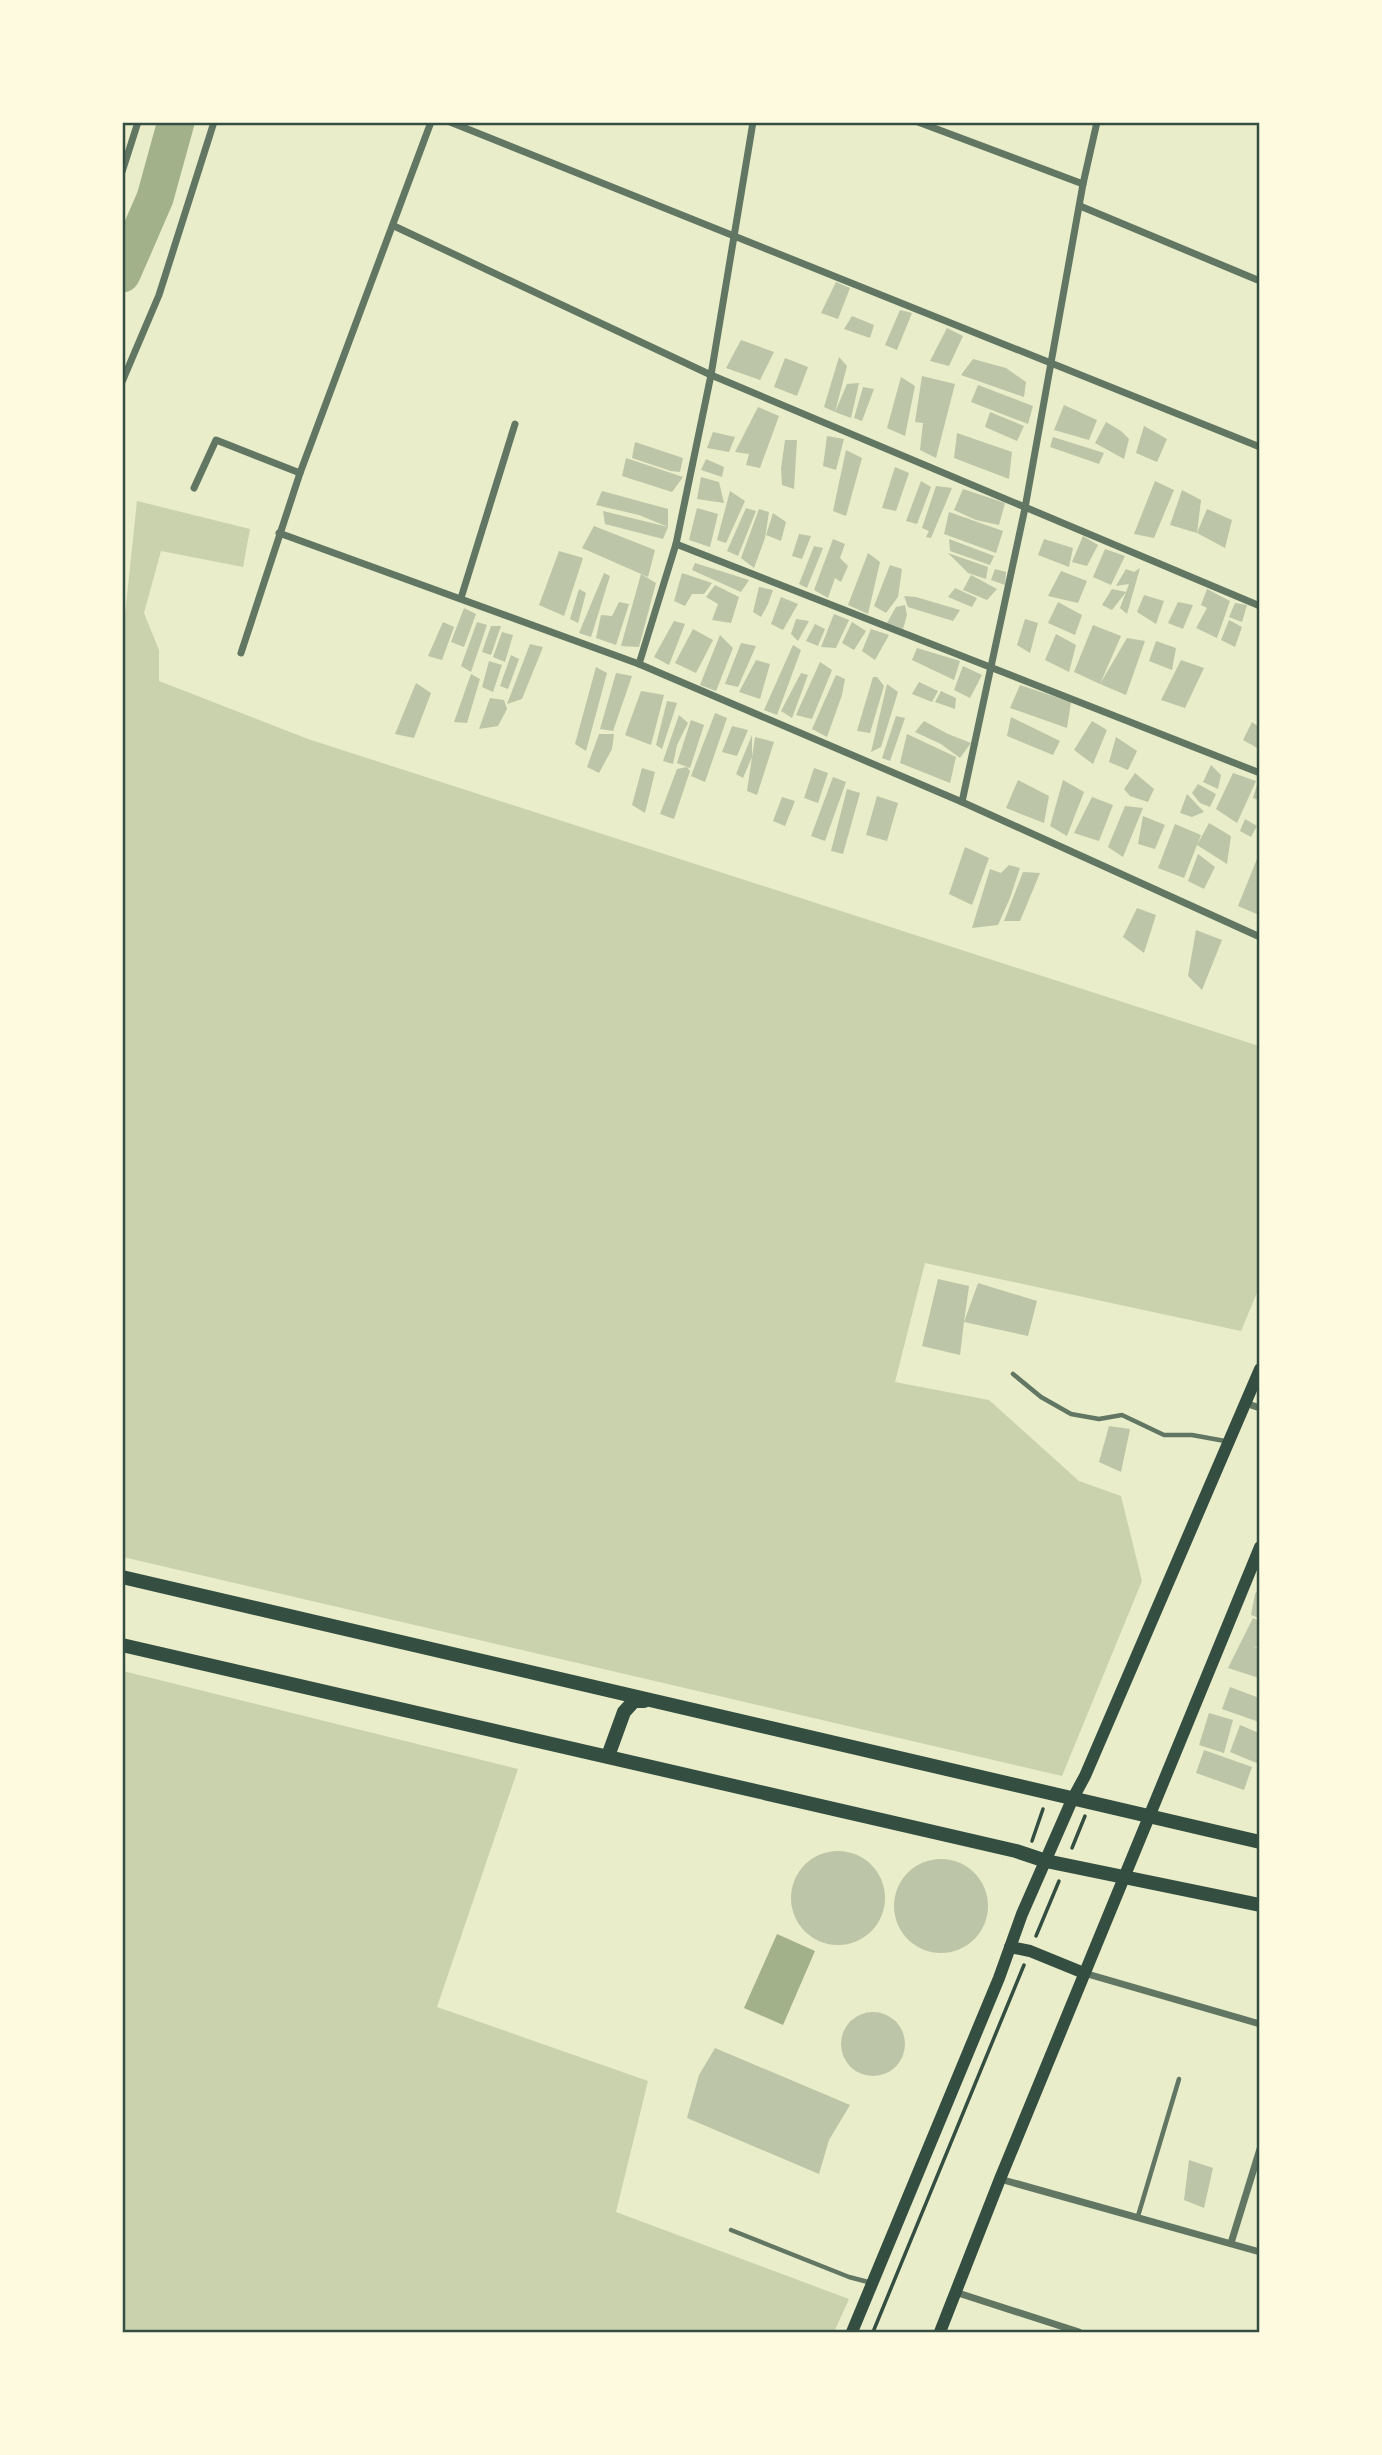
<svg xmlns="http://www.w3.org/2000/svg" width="1382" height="2455" font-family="Jost,sans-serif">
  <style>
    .green { fill: #cad2ad }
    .water { fill: #a3b18a }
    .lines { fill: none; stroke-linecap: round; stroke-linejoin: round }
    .river { stroke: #a3b18a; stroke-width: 37 }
    .building { fill: #bcc5a7 }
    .path { stroke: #344e41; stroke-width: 3.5 }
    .service { stroke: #617663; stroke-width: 4.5 }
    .minor { stroke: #617663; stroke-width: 7 }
    .secondary { stroke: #344e41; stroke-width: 12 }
    .primary { stroke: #344e41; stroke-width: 14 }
    .neatline { fill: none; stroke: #344e41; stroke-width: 2.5 }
  </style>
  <rect width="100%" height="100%" fill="#e9edc9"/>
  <g class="green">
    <path d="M137,501l113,28 -7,38 -82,-16 -17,62 15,37v31l149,58 951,307v242l-18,43 -316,-68 -30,119 94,18 90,81 42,15 21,85 -80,195 -939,-219 -1,-914z"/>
    <path d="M123,1671l395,98 -81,238 211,74 -32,131 233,87 -15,33h-711z"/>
  </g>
  <path class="water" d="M777,1934l38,17 -32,74 -39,-17z"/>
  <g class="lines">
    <path class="river" d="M122,274l33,-76 21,-76"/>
  </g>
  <g class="building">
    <path d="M836,282l14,6 -12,31 -17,-6z"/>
    <path d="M900,310l12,3 -15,37 -12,-5z"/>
    <path d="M852,316l22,9 -4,13 -26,-9z"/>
    <path d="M947,328l16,8 -14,30 -19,-5z"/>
    <path d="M741,340l33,12 -14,28 -34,-12z"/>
    <path d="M839,357l8,9 -12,46 -11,-5z"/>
    <path d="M785,358l23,9 -11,29 -23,-9z"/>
    <path d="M973,359l33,9 20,14 -2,15 -63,-22z"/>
    <path d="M922,376l33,8 -19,74 -16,-8 3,-27 -8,-1z"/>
    <path d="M901,377l14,9 -10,50 -18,-8z"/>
    <path d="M859,383l-8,35 -16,-6 12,-28z"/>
    <path d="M978,385l55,21 -5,18 -57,-22z"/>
    <path d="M863,387l11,2 -12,32 -8,-3z"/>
    <path d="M1064,405l33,15 -8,20 -35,-10z"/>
    <path d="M758,407l21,9 -19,52 -14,-3 3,-11 -14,-2z"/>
    <path d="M990,412l34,14 -7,15 -32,-14z"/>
    <path d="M1106,422l15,9 8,8 -5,20 -29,-16z"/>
    <path d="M1144,426l23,13 -10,23 -21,-9z"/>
    <path d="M713,432l22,5 -6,15 -22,-4z"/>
    <path d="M957,433l55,19 -3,27 -55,-21z"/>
    <path d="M827,436l17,3 -8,31 -13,-4z"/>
    <path d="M1053,437l51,16 -5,11 -49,-17z"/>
    <path d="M785,440h12l-3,49 -12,-4 -1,-16z"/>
    <path d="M635,442l48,16 -3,14 -9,-1 -39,-13z"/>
    <path d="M846,450l16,8 -16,58 -13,-5z"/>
    <path d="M626,458l57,19 -11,15 -50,-16z"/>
    <path d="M706,459l18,8 -2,10 -21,-7z"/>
    <path d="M895,467l14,6 -13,38 -14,-3z"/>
    <path d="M701,477l18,5 5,21 -27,-4z"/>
    <path d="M921,481l10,6 -14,37 -11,-3z"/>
    <path d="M1155,481l19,9 -20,48 -20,-4z"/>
    <path d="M936,486l16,2 -21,50 -5,-1 3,-6 -7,-3z"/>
    <path d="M963,489l42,14 -6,22 -23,-5 -22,-10z"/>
    <path d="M1182,490l19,10 -4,33 -27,-8z"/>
    <path d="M602,491l66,18v18l-5,12 -58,-15 -2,-13 65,16 -29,-12 -43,-10z"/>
    <path d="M730,491l15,10 -19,42 -9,-3z"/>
    <path d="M697,508l21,6 -8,33 -21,-7z"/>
    <path d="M746,508l10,3 -18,45 -11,-5z"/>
    <path d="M759,509l10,3 -4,26 -11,30 -13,-10z"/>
    <path d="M1207,509l25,11 -7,28 -28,-15z"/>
    <path d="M949,512l54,19 -7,22 -52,-19z"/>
    <path d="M773,513l13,9 -5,19 -15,-6z"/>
    <path d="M594,526l61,24 -7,27 -66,-29z"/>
    <path d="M799,534l12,2 -9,23 -10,-3z"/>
    <path d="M1083,536l15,9 -11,21 -15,-4z"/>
    <path d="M833,539l12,5 -5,14 8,8 -7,16 -6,-4 -7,20 -14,-8z"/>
    <path d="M949,539l45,17 -4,9 -40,-14z"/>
    <path d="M1044,539l29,9 -4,19 -31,-12z"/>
    <path d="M814,546l9,2 -16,40 -8,-4z"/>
    <path d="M1105,549l20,7 -14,29 -18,-8z"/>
    <path d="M559,551l24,7 -19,58 -25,-11z"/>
    <path d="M868,553l12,9 -12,52 -20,-9z"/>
    <path d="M948,553l40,14 -2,12 -18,-6z"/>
    <path d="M695,563l54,17 -8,12 -49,-22z"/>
    <path d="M890,565l12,4 -4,28 -12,16 -12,-7z"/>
    <path d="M1140,568l-13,46 -7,-6 6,-16 -14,18 -10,-5 10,-16 14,3 3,-8 -13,2 10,-17 8,3z"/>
    <path d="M995,569l11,3 -1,13 -14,-5z"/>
    <path d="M1061,571l26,10 -9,22 -30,-7z"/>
    <path d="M604,573l6,3 -19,61 -12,-4z"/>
    <path d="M682,573l30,10 -8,11h-12l-7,12 -11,-5z"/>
    <path d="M641,574l15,9 -17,64 -18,-1z"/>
    <path d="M971,575l26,14 -10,11 -24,-10z"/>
    <path d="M715,585l24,12 -8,26 -19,-3 6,-16 -12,-7z"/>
    <path d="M759,587l14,3 -5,14 -7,13 -8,-5z"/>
    <path d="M955,588l22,10 -5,9 -24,-10z"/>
    <path d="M579,589l7,4 -8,30 -8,-4z"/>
    <path d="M1207,589l23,12 -13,37 -21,-10 11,-20 -6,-3z"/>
    <path d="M1144,595l20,6 -8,23 -19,-12z"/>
    <path d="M904,596l12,1 44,13 -7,11 -45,-14z"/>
    <path d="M781,597l17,7 -15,26 -12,-6z"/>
    <path d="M619,602l10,2 -13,41 -20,-7 5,-23 11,1z"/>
    <path d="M1058,602l24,13 -7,20 -27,-12z"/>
    <path d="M1178,602l15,3 -10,24 -15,-6z"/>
    <path d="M1235,603l12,2 -5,17 -13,-5z"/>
    <path d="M905,605l2,10 -4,14 -16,-6 9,-16z"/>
    <path d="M464,608l12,6 -12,33 -13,-5z"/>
    <path d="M834,614l15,6 -13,28 -15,-1z"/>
    <path d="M796,619l13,2 -11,20 -7,-7z"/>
    <path d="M1025,619l13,4 -8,30 -13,-8z"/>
    <path d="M1229,620l13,7 -7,20 -14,-7z"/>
    <path d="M674,621l11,3 -16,41 -15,-8z"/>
    <path d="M443,622l11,5 -12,33 -14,-4z"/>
    <path d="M477,622l10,3 -16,47 -10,-6z"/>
    <path d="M852,622l14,9 -12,19 -12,-7z"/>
    <path d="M815,624l10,5 -7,17 -12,-5z"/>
    <path d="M1093,625l28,11 -21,48 -26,-12z"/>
    <path d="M491,626h10l-10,29 -9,-3z"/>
    <path d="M693,629l20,11 -17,33 -21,-10z"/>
    <path d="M871,629l18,6 -14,25 -13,-9z"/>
    <path d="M502,632l11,3 -8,27 -12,-5z"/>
    <path d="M1056,634l20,11 -7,27 -24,-12z"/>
    <path d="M720,635l13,13 -17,43 -16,-6z"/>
    <path d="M1127,638l18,3 -19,54 -26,-11z"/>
    <path d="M1156,641l20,7 -4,22 -23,-9z"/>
    <path d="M741,643l15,3 -18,41 -13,-3z"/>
    <path d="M530,644l13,3 -21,52 -15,5z"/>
    <path d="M793,645l8,5 -24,65 -13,-5z"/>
    <path d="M917,648l43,13 -6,19 -42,-20z"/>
    <path d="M511,655l8,4 -11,30 -8,-3z"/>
    <path d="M756,660l14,4 -10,35 -21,-7z"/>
    <path d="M1181,660l23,8 -19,40 -24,-8z"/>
    <path d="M489,661l13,4 -9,27 -11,-5z"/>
    <path d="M820,662l12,8 -20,49 -16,-4z"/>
    <path d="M963,666l19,9 -12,23 -16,-8z"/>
    <path d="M596,667l11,6 -21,78 -11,-7z"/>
    <path d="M616,673l16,3 -19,55 -13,-2z"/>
    <path d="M801,673l7,2 -16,43 -11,-7z"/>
    <path d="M471,674l9,5 -13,44 -13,-1z"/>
    <path d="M836,675l9,4 -3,16 -15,42 -15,-8z"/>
    <path d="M873,677h4l7,9 -14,47 -13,-2z"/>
    <path d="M919,682l19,9 -6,11 -20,-8z"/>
    <path d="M416,683l15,10 -17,45 -19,-4z"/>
    <path d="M887,684l11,8 -17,55 -10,5z"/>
    <path d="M1020,685l51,17 -4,26 -57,-20z"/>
    <path d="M641,691l23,4 -13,50 -26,-10z"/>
    <path d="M941,691l15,7 -1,11 -20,-7z"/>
    <path d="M490,698l14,2 3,9 -9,17 -19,3z"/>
    <path d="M667,701l10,2 -15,46 -6,-4z"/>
    <path d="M715,713l12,5 -22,64 -14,-6z"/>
    <path d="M679,715l9,8 -11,22 -4,19 -10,-3z"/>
    <path d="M896,716l9,2 -15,43 -8,-3z"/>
    <path d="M1011,717l49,24 -7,14 -46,-19z"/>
    <path d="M691,720l13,5 -14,43 -13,-5z"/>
    <path d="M924,721l24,13 23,9 -11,15 -19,-14 -26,-12z"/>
    <path d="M1092,721l15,9 -14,34 -19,-14z"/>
    <path d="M1252,722l7,5v22l-16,-9z"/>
    <path d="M732,726l16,4 -11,26 -15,-4z"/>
    <path d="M599,734h15l-2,15 -13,24 -12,-6z"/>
    <path d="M907,734l49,23 -6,26 -50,-20z"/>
    <path d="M752,735v22l-9,21 -7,-4z"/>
    <path d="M755,737l19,5 -17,53 -10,-4z"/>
    <path d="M1116,737l21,14 -9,19 -19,-8z"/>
    <path d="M1211,765l10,10 -3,14 -15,-7z"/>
    <path d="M687,767l3,4 -16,48 -14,-5 17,-45z"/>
    <path d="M642,768l13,4 -10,41 -13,-8z"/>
    <path d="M814,768l14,5 -10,30 -14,-5z"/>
    <path d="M1135,773l19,16 -6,13 -18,-6 -6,-7z"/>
    <path d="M1233,773l23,8 -19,42 -21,-14z"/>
    <path d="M833,777l13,5 -21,59 -14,-5z"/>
    <path d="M1259,778v22l-6,-2z"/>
    <path d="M1018,780l31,16 -5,27 -38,-15z"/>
    <path d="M1063,780l21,12 -17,44 -17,-10z"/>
    <path d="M1198,784l18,10 -6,13 -10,-4 -8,-10z"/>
    <path d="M847,789l13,4 -17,61 -12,-3z"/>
    <path d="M1187,794l17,18 -12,5 -12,-4z"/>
    <path d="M877,796l21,7 -11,38 -21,-6z"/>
    <path d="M782,797l13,4 -10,25 -12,-5z"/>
    <path d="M1092,797l21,8 -14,36 -25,-8z"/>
    <path d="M1125,806l18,2 -20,49 -15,-10z"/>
    <path d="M1143,816l22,9 -10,24 -17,-5z"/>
    <path d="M1245,819l12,7 -6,11 -11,-6z"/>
    <path d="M1209,823l22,13 -4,28 -30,-19 -13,33 -26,-10 17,-44 26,11 -4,10z"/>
    <path d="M965,847l24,11 -17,47 -23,-11z"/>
    <path d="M1198,854l17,13 -11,22 -16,-8z"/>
    <path d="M1259,854v61l-21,-9z"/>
    <path d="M1009,865l11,3 -10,30 -12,27 -26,3 18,-59 11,4z"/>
    <path d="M1023,872l17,1 -20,48h-16z"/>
    <path d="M1137,908l19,7 -12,38 -21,-16z"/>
    <path d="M1196,930l26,10 -20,50 -14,-14z"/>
    <path d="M938,1279l31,7 -5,36 14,-39 59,18 -9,35 -64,-14 -4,33 -38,-9z"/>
    <path d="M1109,1426l21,3 -9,43 -22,-10z"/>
    <path d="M1259,1588v30l-8,-3 4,-21z"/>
    <path d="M1253,1618l6,3v27l-7,-2 7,3v29l-31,-10z"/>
    <path d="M1230,1687l29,11v24l-37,-13z"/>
    <path d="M1209,1713l24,7 -9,33 -25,-8z"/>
    <path d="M1240,1725l19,8v31l-29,-12z"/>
    <path d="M1204,1750l48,17 -8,23 -48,-17z"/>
    <circle cx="838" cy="1898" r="47"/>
    <circle cx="941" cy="1906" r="47"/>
    <circle cx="873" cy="2044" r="32"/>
    <path d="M715,2048l135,57 -21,35 -10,34 -132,-56 12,-43z"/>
    <path d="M1189,2160l24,8 -9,40 -20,-8z"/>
  </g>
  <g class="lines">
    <g class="path">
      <path d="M1032,1841l11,-32"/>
      <path d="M1072,1848l13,-32"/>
      <path d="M1036,1936l23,-55"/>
      <path d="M873,2332l151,-367"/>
    </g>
    <g class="service">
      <path d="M1013,1374l28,23 30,17 28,5 23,-4 42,20h28l33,6"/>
      <path d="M1138,2216l41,-137"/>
      <path d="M731,2230l118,47 23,6"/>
    </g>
    <g class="minor">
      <path d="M450,122l810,325"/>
      <path d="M918,122l165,62"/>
      <path d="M122,172l16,-50"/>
      <path d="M1080,206l180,75"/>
      <path d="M394,226l317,149 549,231"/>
      <path d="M122,382l37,-87 55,-173"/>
      <path d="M194,488l22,-48 84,33"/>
      <path d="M279,533l360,131 323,138 298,135"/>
      <path d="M676,544l584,229"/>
      <path d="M461,598l54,-174"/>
      <path d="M241,653l59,-180 131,-351"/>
      <path d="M639,664l37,-120 35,-169 42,-253"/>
      <path d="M962,802l63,-294 58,-324 14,-62"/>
      <path d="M1245,1403l15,5"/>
      <path d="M1084,1973l176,51"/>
      <path d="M1000,2179l260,73"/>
      <path d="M1231,2243l29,-94"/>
      <path d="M955,2292l124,40"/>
    </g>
    <g class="secondary">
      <path d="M1010,1947l20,4 54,22"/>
      <path d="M852,2332l147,-354 23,-64 50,-114 13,-24 175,-407"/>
      <path d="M940,2332l60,-153 260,-632"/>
    </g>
    <g class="primary">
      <path d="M122,1577l1138,265"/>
      <path d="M122,1645l894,206 30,10 214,44"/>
      <path d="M608,1756l16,-44 10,-11h10"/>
    </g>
  </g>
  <rect width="1382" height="2455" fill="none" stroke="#fefae0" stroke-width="248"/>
  <rect x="124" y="124" width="1134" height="2207" class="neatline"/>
</svg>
